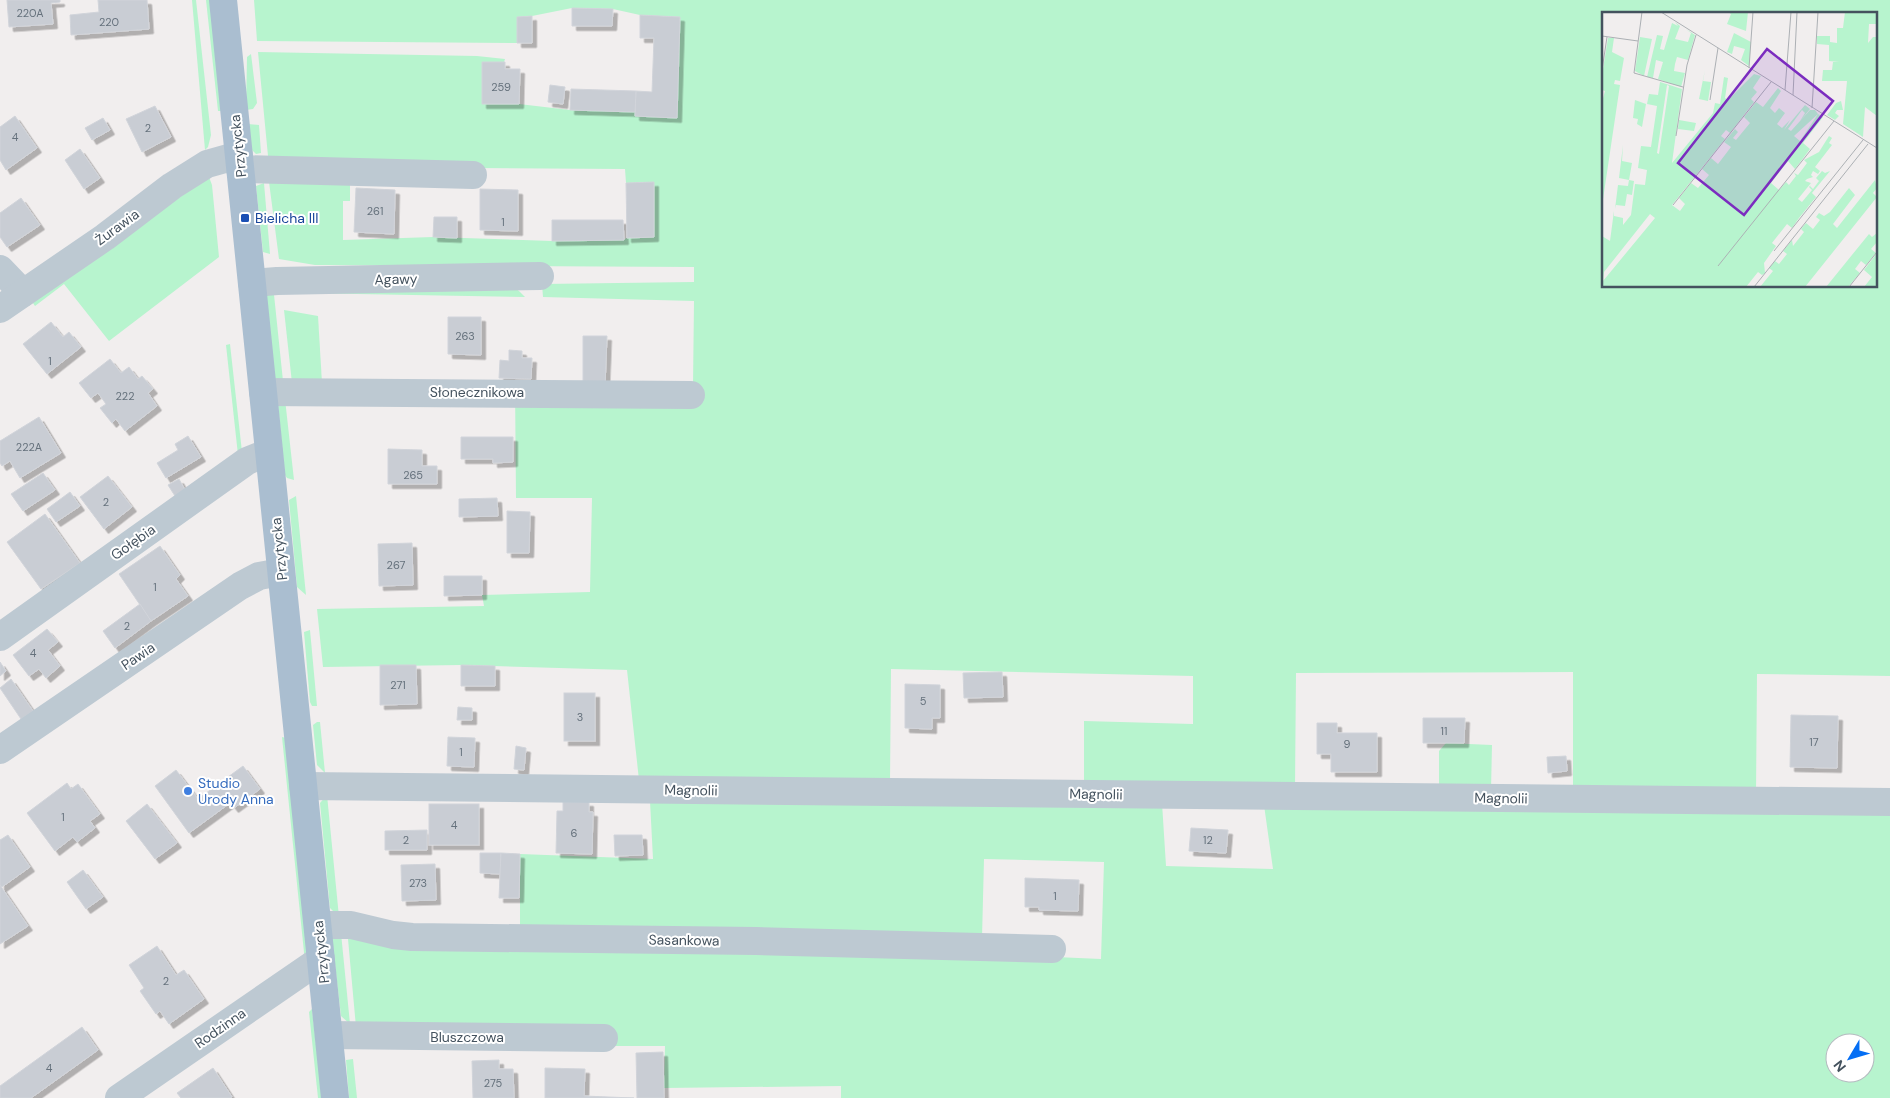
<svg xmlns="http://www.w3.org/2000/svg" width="1890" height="1098" font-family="'DM Sans',sans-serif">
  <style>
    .green { fill: #b7f4ce; fill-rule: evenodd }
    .building { fill: #c9cdd4; stroke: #d1d4da; filter: url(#shadow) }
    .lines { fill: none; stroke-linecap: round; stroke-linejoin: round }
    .minor { stroke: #bdc9d2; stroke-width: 28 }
    .major { stroke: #aabed0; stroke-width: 28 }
    .transit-dot { fill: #1a4fb4; stroke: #fff; stroke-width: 2 }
    .shop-dot { fill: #3f7fe0; stroke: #fff; stroke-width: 2 }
    .labels { text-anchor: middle; stroke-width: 4; stroke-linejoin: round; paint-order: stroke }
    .number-label { font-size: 11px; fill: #65717c }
    .street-label { font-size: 14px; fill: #44525e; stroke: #fff }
    .transit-label { font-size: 14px; fill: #164399; stroke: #fff; text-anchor: start }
    .shop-label { font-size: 14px; fill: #366cbe; stroke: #fff; text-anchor: start }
    .inset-road { fill: none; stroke: #acb0b4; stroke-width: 1 }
    .view { fill: #7b2cbf; fill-opacity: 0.15; stroke: #7b2cbf; stroke-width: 2.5 }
    .inset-edge { fill: none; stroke: #44525e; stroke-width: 2.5 }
  </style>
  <defs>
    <filter id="shadow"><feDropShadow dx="4.5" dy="4.5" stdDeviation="0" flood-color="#0004"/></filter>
  </defs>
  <rect width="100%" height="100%" fill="#f1eeee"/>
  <g class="green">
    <path d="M192,0h4l15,135 -3,12 -3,3z"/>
    <path d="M206,0h4l11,111h-3z"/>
    <path d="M254,0h1636v676l-133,-2 -1,120 -183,-3v-119l-277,1 -1,114 -211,-3v-63l109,3v-48l-302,-7 -1,114 -251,-3 -12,-110 -166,-5 -138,2 -6,-58 167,-3 -2,-11 108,-3 2,-94h-76l-1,-114 178,2 1,-85 -151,-4 -1,-13 152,-2v-15l-379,-2 -36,-6 -10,-77 81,2v17h-7v39l90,-3 119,4 71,-1 4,-2 27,-1v-54h-28l-1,-14 -152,-1 -205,-12 -10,-104 219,4 28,3 -1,3h-22v42h37l51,6 65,2v4l42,2 3,-101 -40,-2 -27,-6 -41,-1 -40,8 -14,1 -1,26 -260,-2zM1604,14h272v272h-272z"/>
    <path d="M251,54l6,49 -4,6 -7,1 1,-53z"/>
    <path d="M248,124l11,1 2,28 -5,1 -4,-4z"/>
    <path d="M209,177l3,8 7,72 -110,84 -45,-57 -29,22 -4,-6z"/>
    <path d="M264,183l6,71 -7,-2 -7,-66z"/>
    <path d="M273,285l10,96h-5l-3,-3 -9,-83z"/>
    <path d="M513,287l6,4 6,6 -224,-4z"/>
    <path d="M284,310l34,6 4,67h-30z"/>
    <path d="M230,344l12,108 -4,3 -12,-110z"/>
    <path d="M285,399l9,81 -7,-2 -2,-3 -7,-70z"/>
    <path d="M296,496l10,99 -9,-8 -8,-87z"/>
    <path d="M310,630l7,76h-5l-2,-4 -6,-70z"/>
    <path d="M317,722h3l5,51 -8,-8 -4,-40z"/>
    <path d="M282,737l4,1 22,222 -3,2z"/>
    <path d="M1446,743l46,2 -1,45 -52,-1v-38z"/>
    <path d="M327,795l12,122 -9,-9 -10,-105z"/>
    <path d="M650,801l512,2 4,63 107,3 -9,-64 626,4v289h-1049v-12l-177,2 1,-42h-54l1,-19h-256l-8,-88h49l123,-12v-73l133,5zM984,859l120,3 -3,97 -264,-12 145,-9zM1835,1043h30v30h-30z"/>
    <path d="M341,933l9,91 -9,-8 -9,-78z"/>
    <path d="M312,1009l10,89h-4l-9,-86z"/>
    <path d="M353,1059l4,39h-8l-3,-38z"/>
  </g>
  <g class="building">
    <path d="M7,0h53v2l-9,1 2,21 -44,3z"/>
    <path d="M98,0h49l2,29 -78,6 -1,-20 29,-3z"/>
    <path d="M572,8l41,1 -1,17h-40z"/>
    <path d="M640,15l40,2 -3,101 -42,-2 1,-25 16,1 2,-54h-14z"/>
    <path d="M532,16v27h-15v-26z"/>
    <path d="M482,62h23v7h15l-1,35h-37z"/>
    <path d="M550,85l15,2 -2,17 -15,-2z"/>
    <path d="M571,89l65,2 -1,21 -65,-2z"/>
    <path d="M155,106l16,31 -29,15 -16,-33z"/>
    <path d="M15,116l22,32 -31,22 -6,-10v-33z"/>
    <path d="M103,118l7,12 -18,10 -7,-12z"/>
    <path d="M80,149l20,29 -16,11 -19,-29z"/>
    <path d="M654,182v55l-27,1 -1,-55z"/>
    <path d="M356,188l39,2 -1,44 -40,-2z"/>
    <path d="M480,189l38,1v41l-38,-1z"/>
    <path d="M21,198l19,27 -33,22 -7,-10v-24z"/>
    <path d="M434,217h23v21l-24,-1z"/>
    <path d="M552,220h71l1,20 -72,1z"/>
    <path d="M448,317h33v38l-33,-1z"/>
    <path d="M51,322l12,15 6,-5 12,15 -34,27 -24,-30z"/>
    <path d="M583,336h24l-2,50h-22z"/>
    <path d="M509,350l13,1v7h10l-1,21 -32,-1 1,-18 9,1z"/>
    <path d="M110,359l11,14 8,-6 9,12 4,-3 11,13 -5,4 9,13 -32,25 -9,-12 -4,4 -12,-15 6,-4 -8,-11 -7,5 -12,-15z"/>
    <path d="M39,417l22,36 -41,25 -10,-17 -8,5 -2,-3v-22z"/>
    <path d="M188,436l13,21 -35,21 -9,-15 21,-13 -3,-6z"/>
    <path d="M461,437h52v25l-20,1v-4h-32z"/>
    <path d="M388,449l34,1v16h15v18h-49z"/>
    <path d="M43,473l12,17 -32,21 -12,-17z"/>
    <path d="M108,476l24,31 -28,22 -24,-32z"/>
    <path d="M179,479l6,11 -10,6 -7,-11z"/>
    <path d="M70,492l10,14 -24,16 -9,-13z"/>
    <path d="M497,498l1,18 -39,1v-18z"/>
    <path d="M507,511l23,1 -1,41h-22z"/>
    <path d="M45,514l35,49 -39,26 -34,-47z"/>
    <path d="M412,543l1,42 -34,1 -1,-42z"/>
    <path d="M160,546l20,29 -4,4 12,17 -37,25 -32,-47z"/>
    <path d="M444,576h38v19l-38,1z"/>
    <path d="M140,604l11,17 -36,27 -12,-17z"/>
    <path d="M47,629l11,13 -10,8 12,16 -14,12 -7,-9 -10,7 -16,-21z"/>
    <path d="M0,662l6,9 -6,5z"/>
    <path d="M380,665h36l1,39 -37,1z"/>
    <path d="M461,665l34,1v20h-34z"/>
    <path d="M1002,672l1,25 -39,1 -1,-25z"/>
    <path d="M11,679l22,32 -12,8 -21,-31z"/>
    <path d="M905,684l35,1v33h-8v11l-27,-1z"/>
    <rect x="564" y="693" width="31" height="48"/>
    <path d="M458,707l14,1v12h-15z"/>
    <path d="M1791,715l47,1 -1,52 -47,-1z"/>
    <path d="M1423,718h42l-1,25h-41z"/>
    <path d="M1317,723h20v10h40v39h-46v-18h-14z"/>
    <path d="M448,737l27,1 -1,29 -27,-1z"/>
    <path d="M516,746l10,2 -2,22 -10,-1z"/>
    <path d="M1566,756l1,15 -19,2 -1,-16z"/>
    <path d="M243,766l17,23 -26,19 -4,-5 -41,30 -34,-47 21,-16 22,29z"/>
    <path d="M67,783l4,6 7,-5 22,30 -10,7 5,7 -18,14 -4,-5 -18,14 -28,-38z"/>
    <path d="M563,802h26v10h4l-1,42 -36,-1 1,-42h6z"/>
    <path d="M147,804l30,39 -22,16 -29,-38z"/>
    <rect x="429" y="804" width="50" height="41"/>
    <path d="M1191,828l37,2 -2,23 -37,-2z"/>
    <path d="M427,830v20h-42v-19z"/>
    <path d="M8,835l22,32 -28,20 -2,-2v-45z"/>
    <path d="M614,835h28l1,20 -28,1z"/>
    <path d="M480,853h21l-1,21 -20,-1z"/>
    <path d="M501,853l19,1 -1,44h-20z"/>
    <path d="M435,864l1,36 -34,1 -1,-36z"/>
    <path d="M83,870l20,27 -17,12 -19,-27z"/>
    <path d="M1025,878l54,2 -1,31 -39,-1v-3h-14z"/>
    <path d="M0,885l28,41 -28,18z"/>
    <path d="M157,946l19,29 8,-5 20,29 -35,25 -9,-13 -4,3 -16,-23 4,-3 -15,-23z"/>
    <path d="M82,1027l16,23 -67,48h-31v-12z"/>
    <path d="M663,1052l1,46h-27l-1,-45z"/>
    <path d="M499,1060v9h14l1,29h-41l-1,-37z"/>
    <path d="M213,1068l19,29 -2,1h-49l-4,-5z"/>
    <path d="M545,1068l40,1 -1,27 50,2h-89z"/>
  </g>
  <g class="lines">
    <g class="minor">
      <path d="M240,169l233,6"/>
      <path d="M0,269l23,24"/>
      <path d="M252,283l25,-2 263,-5"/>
      <path d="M0,309l105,-72 67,-51 35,-22 32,-9"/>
      <path d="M263,392l428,3"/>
      <path d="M0,637l247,-176 22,-9"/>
      <path d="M0,750l240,-164 19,-10 22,-4"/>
      <path d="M303,786l1587,16"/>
      <path d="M318,925h33l42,10 19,2 344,4 296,8"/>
      <path d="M329,1035l275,3"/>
      <path d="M119,1098l202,-139"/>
    </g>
    <path class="major" d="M223,0l112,1098"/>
  </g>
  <rect class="transit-dot" x="240" y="213" width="10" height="10" rx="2.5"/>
  <circle class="shop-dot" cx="188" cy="791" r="5"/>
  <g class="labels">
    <g class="number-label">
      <text x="30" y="17">220A</text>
      <text x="109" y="26">220</text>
      <text x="501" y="91">259</text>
      <text x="148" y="132">2</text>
      <text x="15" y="141">4</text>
      <text x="375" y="215">261</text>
      <text x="503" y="226">1</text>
      <text x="465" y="340">263</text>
      <text x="50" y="365">1</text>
      <text x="125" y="400">222</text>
      <text x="29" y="451">222A</text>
      <text x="413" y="479">265</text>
      <text x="106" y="506">2</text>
      <text x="396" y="569">267</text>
      <text x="155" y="591">1</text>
      <text x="127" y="630">2</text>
      <text x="33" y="657">4</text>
      <text x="398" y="689">271</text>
      <text x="923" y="705">5</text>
      <text x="580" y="721">3</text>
      <text x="1444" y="735">11</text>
      <text x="1814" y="746">17</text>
      <text x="1347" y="748">9</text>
      <text x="461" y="756">1</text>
      <text x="63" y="821">1</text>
      <text x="454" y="829">4</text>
      <text x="574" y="837">6</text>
      <text x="406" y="844">2</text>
      <text x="1208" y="844">12</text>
      <text x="418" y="887">273</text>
      <text x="1055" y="900">1</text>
      <text x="166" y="985">2</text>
      <text x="49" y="1072">4</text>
      <text x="493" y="1087">275</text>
    </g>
    <g class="street-label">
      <text transform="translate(238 146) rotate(-96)" y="5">Przytycka</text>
      <text transform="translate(117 227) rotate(-36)" y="5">Żurawia</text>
      <text transform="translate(396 279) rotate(-1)" y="5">Agawy</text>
      <text x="477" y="397">Słonecznikowa</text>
      <text transform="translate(133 542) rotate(-35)" y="5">Gołębia</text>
      <text transform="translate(279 549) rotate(-96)" y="5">Przytycka</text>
      <text transform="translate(138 656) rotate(-34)" y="5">Pawia</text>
      <text transform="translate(691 790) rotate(1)" y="5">Magnolii</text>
      <text transform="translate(1096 794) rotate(1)" y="5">Magnolii</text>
      <text transform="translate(1501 798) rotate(1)" y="5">Magnolii</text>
      <text transform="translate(684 940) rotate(1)" y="5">Sasankowa</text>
      <text transform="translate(321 952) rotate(-96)" y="5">Przytycka</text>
      <text transform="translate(220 1028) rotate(-35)" y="5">Rodzinna</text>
      <text x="467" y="1042">Bluszczowa</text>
    </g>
    <g class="transit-label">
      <text x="255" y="223">Bielicha III</text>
    </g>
    <g class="shop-label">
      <text x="198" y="788">Studio<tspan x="198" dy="16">Urody Anna</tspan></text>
    </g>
  </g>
  <g transform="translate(1602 12)">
    <rect width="275" height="275" fill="#f1eeee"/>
    <path d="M126,0h20l-2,19 -19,-7 4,-10zM243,0h32v12h-8l-1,19 5,-6h4v79l-12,-9 -2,30 -20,-13 4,-43h-25l1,-11h9l1,-8h6l-10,-1v-16l-12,-1v-8h13v6l7,1v-15h6zM73,10l5,4 -5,13 13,3 3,-9 -5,-4 9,6 -7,25 -11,-3 -2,7 -1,7 11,2 -4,14 -23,-8 5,-17 -7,-2 -3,18 -6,-1 10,-42 6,1 -3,13 4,1 8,-27 6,3zM132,21l17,9 -2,24 -8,-6 4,-11 -11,-3 -2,8 -5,-2zM38,25l12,2 -8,37 -9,-5zM6,26h6l-2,14 12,6 -4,23 -5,-1 -1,4 6,1 -18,121v-104l3,-11 -3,-1v-15zM103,58l-2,11 8,1 -3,19 -9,-2zM152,62l7,2 -8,12 4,4 -6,7 3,3 -24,31 -4,-3 -5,6 4,3 -53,66 8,6 5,-7 -6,-6 12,-15 7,5 11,-13 -7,-6 9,-11 7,6 13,-17 -7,-5 11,-13 3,3 -5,6 3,2 14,-17 -6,-6 12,-15 7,5 15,-19 -2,-2 5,5 -11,17 5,5 4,-5 6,5 -8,11 5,4 8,-8 -6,10 21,-25 5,4 -10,12 5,-8 -3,-3 -14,19 3,2 19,-21h5l3,4 -24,22 6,5 18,-27 5,3 -20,26 7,6 -15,20 -7,-8 -17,22 8,7 7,-8 3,3 7,-9 -2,-3 4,2 9,-12 -3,-3 15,-8 10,-16 3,2 -3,5 3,2 -17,22 5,4 -2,3 -5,-3 -2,4 2,2 -6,2 -2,2 6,2 -13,16 4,3 10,-12 -3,-3 5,-6 -4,5 3,3 6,-8 -3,-3 6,-7 3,2 5,-2 -18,22 4,4 -17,21 -7,10 -5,-4 -15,19 4,3 -12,17 1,10 -3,2 -4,-3 -12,15h-144v-51l8,5 4,-30v5l9,2v7l8,-10 4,-31 10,1 2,-15 -9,-2 3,-22 10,1 6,-41 -10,-2 2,-10 9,1 2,-13 22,7 -10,74 41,-50 2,-10 5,1 4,-27 4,1 -3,20 3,2zM65,73l2,1 -10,68 -2,-1zM48,202l5,4 -52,63 1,-9zM33,88l11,4 -4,23 -5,-3 1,-5 -5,-1zM239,89l2,9h-6l-2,3 4,3 -4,4 -8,-5 9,-12zM77,108l17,3 -2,8 -16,-2zM21,133l-1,16 10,2 -3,17 5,1 -2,14 -5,-1 -2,12 -9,-1 -1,4 3,-24 10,1 1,-6 -10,-2zM273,168l2,8 -4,5 4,4 -72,90h-45l13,-16 -4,-3 6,-7 4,3 8,-10 -4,-3 9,-11 1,6 11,-14 -3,-3 5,-6 7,6 7,-9 -4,-3 3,-4 5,3 6,-4 19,-24 6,7 -22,29 4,4zM275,221v9l-6,7 5,4 -10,12 -5,-4 -6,8 5,4 -12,14h-22l43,-53 3,3zM275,241v34h-13l8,-10 -8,-7z" fill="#b7f4ce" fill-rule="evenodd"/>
    <path class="inset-road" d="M40,0l-8,61 49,14M59,0l216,136M0,24l36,5M147,56l4,-56M0,58l5,-33M183,78l6,-78M191,83l4,-83M108,88l8,-52M210,96l6,-96M74,124l11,-71 9,-30M71,193l98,-123M172,239l89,-111M116,254l116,-145M152,275l114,-143M247,275l28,-35"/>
    <path class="view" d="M165,37l66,52 -89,114 -66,-52z"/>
    <rect width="275" height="275" class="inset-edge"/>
  </g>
  <g transform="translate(1850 1058) rotate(232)"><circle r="24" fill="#ffffff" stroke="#b4babf"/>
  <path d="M0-4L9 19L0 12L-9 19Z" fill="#046ef4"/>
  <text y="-8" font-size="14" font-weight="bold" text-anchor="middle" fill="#44525e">N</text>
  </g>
</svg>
